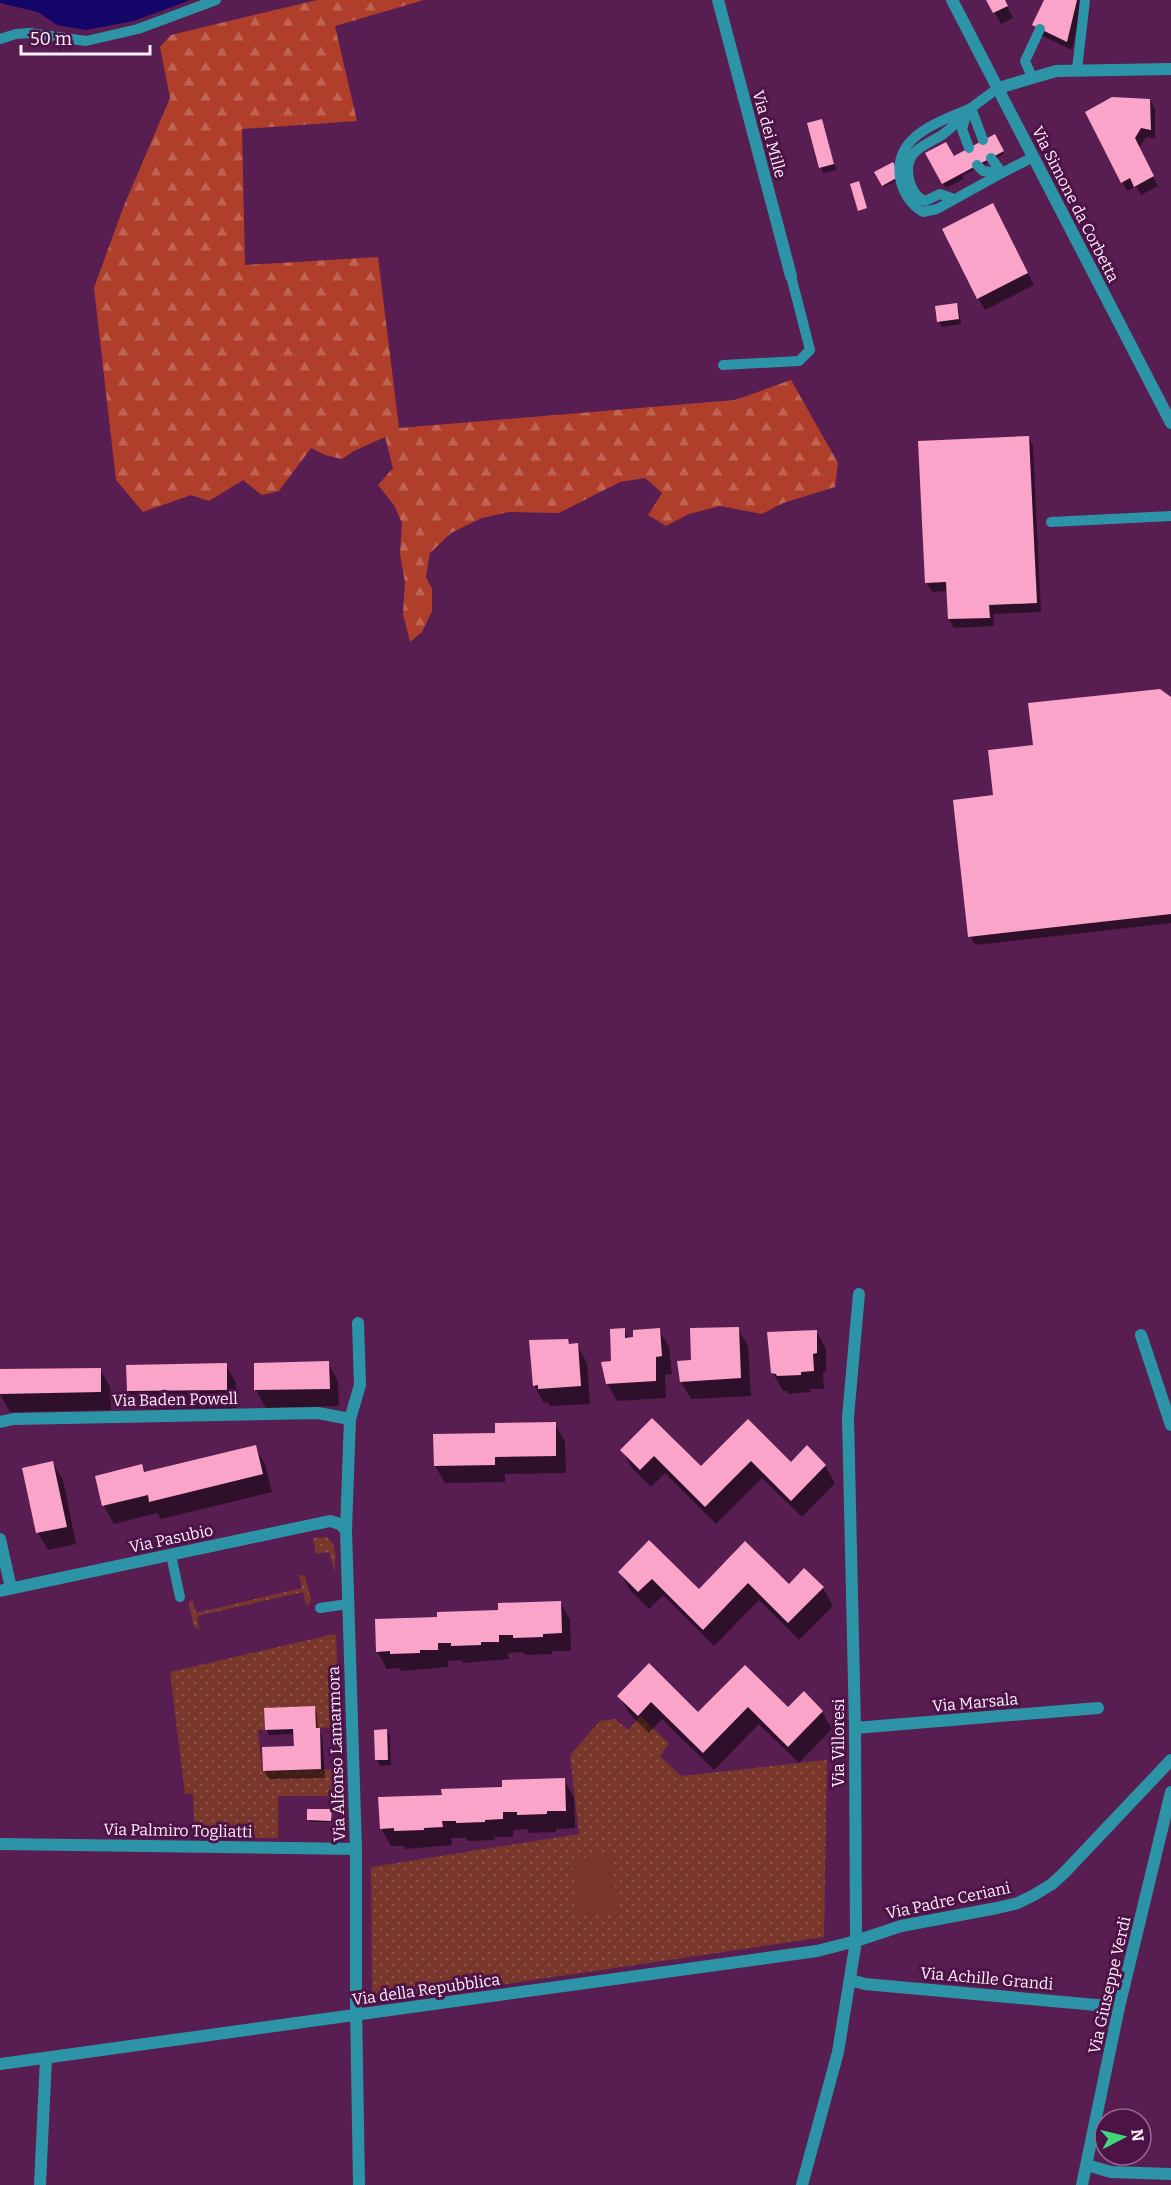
<svg xmlns="http://www.w3.org/2000/svg" width="1171" height="2185" font-family="Bitter,serif">
  <style>
    .green { fill: url(#green-dots) }
    .forest { fill: url(#forest-firs) }
    .pitch { fill: #78372a }
    .water { fill: #130668 }
    .shadow { fill: #0007 }
    .building { fill: #f9a4c8 }
    .lines { fill: none; stroke-linecap: round; stroke-linejoin: round }
    .service { stroke: #2d94a7; stroke-width: 10 }
    .minor { stroke: #2d94a7; stroke-width: 12 }
    .tertiary { stroke: #2d94a7; stroke-width: 12 }
    .labels { text-anchor: middle; stroke-width: 6; stroke-linejoin: round; paint-order: stroke }
    .street-label { font-size: 16px; fill: #feeffb; stroke: #4d1346 }
  </style>
  <defs>
    <pattern id="green-dots" width="8" height="8" patternUnits="userSpaceOnUse" patternTransform="scale(1.5)"><rect width="8" height="8" fill="#78372a"/><path d="M2 2h.1M6 6h.1" fill="none" stroke="#8c544a" stroke-width="1.8" stroke-linecap="round"/></pattern>
    <pattern id="forest-firs" width="22" height="20" patternUnits="userSpaceOnUse" patternTransform="scale(1.5)"><rect width="22" height="20" fill="#af3f2a"/><path d="M5 1l3.5 6h-7zM16 11l3.5 6h-7z" fill="#bf6454"/></pattern>
  </defs>
  <rect width="100%" height="100%" fill="#581e51"/>
  <g class="green">
    <path d="M326,1537c12,6 9,23 9,35l-6,-20 -13,2 -3,-16z"/>
    <path d="M299,1575l6,1 6,24 -2,4 -3,1 -3,-13 -106,24 2,13 -5,-2 -5,-23 1,-3h3l3,12 106,-25z"/>
    <path d="M334,1634l2,1 3,92 -23,1 -1,-21 -51,1v22h-6l4,41 77,-2 1,27h-62v42h-83l-2,-44h-8l-15,-122z"/>
    <path d="M641,1716l28,28 -9,12 21,20 146,-16 -3,177 -445,66 -9,-1 -3,-5 5,-7 -1,-123 208,-33 -9,-79 30,-34 15,-2 13,11z"/>
  </g>
  <path class="forest" d="M317,0h107l-89,26 22,95 -115,8 3,136 133,-8 21,171 336,-28 56,-20 47,83 -3,24 -52,16 -21,11 -42,-8 -31,8 -23,12 -18,-11 14,-22 -17,-15 -25,4 -61,31 -50,-1 -27,6 -31,15 -21,20 -4,24 6,12v22l-10,21 -12,10 -7,-28 2,-32 -5,-28 2,-31 -8,-18 -16,-20 15,-17 -8,-31 -31,14 -12,8 -17,-4 -14,-7 -32,43 -17,4 -19,-15 -34,21 -18,-6 -48,17 -27,-32 -22,-192 29,-80 47,-110 -10,-51 11,-12z"/>
  <path class="pitch" d="M611,1854l7,57 -39,6 -7,-58z"/>
  <path class="water" d="M0,0h190l-56,21 -48,9 -29,-5 -19,-13 -38,-9z"/>
  <g class="shadow">
    <path d="M988,0h16l9,18 -12,6z"/>
    <path d="M1046,0h37l-11,50 -33,-16 -5,-9z"/>
    <path d="M1150,100l5,9v29l-9,-1 -7,11 19,38 -17,9 -5,-9 -9,5 -40,-78z"/>
    <path d="M821,121l15,49 -13,3 -15,-49z"/>
    <path d="M994,136l10,18 -42,22 2,3 -18,9 -19,-34 26,4z"/>
    <path d="M877,172l23,7 -16,8z"/>
    <path d="M999,217l35,68 -49,25 -7,-12z"/>
    <path d="M956,305l3,5 2,14 -19,3 -4,-6z"/>
    <path d="M1028,437l5,9 8,166 -48,2 1,12 -40,2 -5,-9 -1,-28 -16,1 -5,-9z"/>
    <path d="M1171,699v224l-196,22 -5,-9 25,-139 40,-51z"/>
    <path d="M738,1329l10,17 3,50 -60,3 -10,-17 11,-21z"/>
    <path d="M624,1330l5,9 30,-9 10,17 3,27 -7,1 1,23 -49,3 -10,-18z"/>
    <path d="M816,1331l10,18v22l-3,1 1,17h-14v3l-22,2 -1,-3h-4l-10,-18z"/>
    <path d="M568,1340l2,5h7l10,18 3,41 -40,2 -2,-4 -4,1 -10,-18z"/>
    <path d="M328,1363l10,18 1,25 -73,2 -10,-18z"/>
    <path d="M226,1365l10,18v25l-97,1 -11,-18z"/>
    <path d="M100,1369l10,18 1,23 -101,2 -10,-18v-23z"/>
    <path d="M652,1420l49,48 47,-47 43,43 34,2 10,17 -33,34 -40,-39 -46,46 -51,-51 -14,14 -19,-19 -10,-18z"/>
    <path d="M555,1424l10,18 1,31 -61,1v8l-60,1 -10,-17 61,-32z"/>
    <path d="M255,1447l10,17 7,28 -111,27 -4,-6 -43,11 -10,-18 -7,-29 44,-11 5,7z"/>
    <path d="M52,1462l11,18 13,64 -28,6 -10,-17z"/>
    <path d="M649,1542l50,49 46,-48 44,43 34,2 10,18 -34,34 -40,-40 -45,46 -51,-51 -14,14 -19,-19 -10,-17z"/>
    <path d="M560,1602l10,18 1,31h-19v3l-27,1 -2,-3 -15,1 1,6 -46,4 -1,-3 -14,1v6l-47,4 -1,-3 -13,1 -10,-18 62,-32z"/>
    <path d="M649,1666l49,48 47,-47 43,43 34,2 10,17 -33,34 -40,-39 -45,46 -52,-51 -13,14 -19,-19 -11,-18z"/>
    <path d="M314,1708l3,6 1,15 4,6 3,43 -56,1 -5,-9 32,-22 -1,-14 -26,1 -3,-6z"/>
    <path d="M387,1731l3,5 1,29 -11,1 -3,-6z"/>
    <path d="M564,1780l10,18 1,30 -19,1v3l-27,1 -2,-4 -14,1v7h-19l1,3 -28,1 -1,-3h-15l1,7 -47,4 -1,-3h-13l-10,-18 62,-32z"/>
    <path d="M331,1811l1,11h-22l-1,-2z"/>
  </g>
  <g class="building">
    <path d="M986,0h19l3,6 -15,7z"/>
    <path d="M1044,0h33l-10,42 -35,-17z"/>
    <path d="M1112,97l38,2 1,31 -10,-2 -6,10 19,38 -20,11 -4,-9 -9,5 -36,-71z"/>
    <path d="M822,119l12,45 -15,4 -12,-45z"/>
    <path d="M995,134l9,17 -62,33 -17,-31 21,-11 8,14z"/>
    <path d="M893,162l7,14 -18,10 -8,-14z"/>
    <path d="M859,181l8,27 -9,3 -8,-27z"/>
    <path d="M993,203l35,70 -51,26 -35,-70z"/>
    <path d="M957,303l2,16 -22,3 -2,-16z"/>
    <path d="M1029,436l8,167 -48,2 1,13 -42,1 -2,-37 -21,1 -7,-142z"/>
    <path d="M1160,689l11,8v217l-203,23 -15,-137 40,-5 -5,-45 45,-5 -5,-42z"/>
    <path d="M739,1327l2,51 -61,4 -3,-21 14,-1 -1,-32z"/>
    <path d="M625,1328v10l8,-1v-7l27,-2 2,28 -6,1v24l-50,3 -5,-22 10,-1 -1,-32z"/>
    <path d="M817,1330v23l-4,1 1,17 -13,1v3l-24,1 -1,-2 -5,-1 -4,-41z"/>
    <path d="M568,1339l1,5 9,-1 3,43 -43,3v-4l-5,1 -4,-46z"/>
    <path d="M329,1361l1,28 -76,1v-27z"/>
    <path d="M227,1363v27l-100,1 -1,-26z"/>
    <path d="M101,1368v24l-101,2v-25z"/>
    <path d="M652,1418l49,48 47,-47 43,43 16,-17 19,20 -35,36 -40,-40 -46,46 -51,-51 -14,14 -20,-20z"/>
    <path d="M556,1422v34l-61,1v8l-61,1 -1,-32 62,-1v-10z"/>
    <path d="M256,1445l7,29 -114,28 -1,-7 -46,11 -7,-30 47,-12 2,8z"/>
    <path d="M53,1461l14,66 -31,6 -14,-65z"/>
    <path d="M649,1540l50,49 46,-48 44,43 15,-16 20,19 -36,36 -40,-40 -45,47 -51,-51 -14,13 -20,-20z"/>
    <path d="M561,1601l1,32 -19,1v3l-30,1v-3h-14v7h-18v3l-30,1v-3h-13v7h-18v3l-30,1v-3l-14,1 -1,-33 62,-2v-5l61,-2v-7z"/>
    <path d="M649,1663l49,49 47,-47 43,42 16,-16 19,20 -35,36 -40,-40 -45,46 -52,-51 -13,14 -21,-20z"/>
    <path d="M315,1706l1,22h4l1,41 -58,2 -1,-24 32,-1 -1,-17 -28,1 -1,-22z"/>
    <path d="M387,1729l1,31h-13l-1,-30z"/>
    <path d="M565,1778l1,33h-19v3l-30,1v-3h-14v7l-18,1v2l-29,1v-2h-14l1,6 -19,1v2l-30,1v-3l-14,1 -2,-32 64,-2 -1,-6 61,-2v-7z"/>
    <path d="M307,1809h25l-1,12 -24,-1z"/>
  </g>
  <g class="lines">
    <g class="service">
      <path d="M0,39l16,-5 14,-1 56,8 52,-12 78,-29"/>
      <path d="M1077,69l8,-69"/>
      <path d="M1032,77l-7,-16 15,-32"/>
      <path d="M971,108c-31,14 -78,27 -71,70 3,15 10,26 23,34l14,-3 65,-36"/>
      <path d="M966,116l-4,13 7,19"/>
      <path d="M983,140l-12,-32 27,-20"/>
      <path d="M991,158l11,15 31,-16"/>
      <path d="M977,165l6,6 18,2"/>
      <path d="M954,199l-14,-5 -15,7c-9,-4 -14,-12 -16,-22 -6,-28 14,-32 33,-44 9,-6 17,-15 24,-23"/>
      <path d="M723,365l76,-4 11,-11 -19,-74"/>
      <path d="M1051,522l120,-6"/>
      <path d="M171,1555l9,42"/>
      <path d="M320,1608l28,-4"/>
    </g>
    <g class="minor">
      <path d="M718,0l73,276"/>
      <path d="M998,88l58,-17 115,-2"/>
      <path d="M358,1323l2,62 -10,34 -4,111 10,319v156l3,180"/>
      <path d="M1141,1335l30,90"/>
      <path d="M0,1422l14,-3 304,-6 32,6"/>
      <path d="M0,1539l11,49"/>
      <path d="M0,1591l330,-70 10,3 6,6"/>
      <path d="M855,1728l243,-20"/>
      <path d="M0,1844l356,5"/>
      <path d="M851,1980l14,4 254,23"/>
      <path d="M1087,2165l24,7 60,2"/>
      <path d="M40,2185l6,-127"/>
      <path d="M802,2185l36,-133 18,-111 -1,-213 -7,-311 11,-123"/>
      <path d="M1082,2185l37,-178 52,-215"/>
    </g>
    <g class="tertiary">
      <path d="M952,0l219,423"/>
      <path d="M0,2064l817,-113 39,-10 45,-15 96,-18 21,-5 16,-8 18,-11 12,-11 107,-113"/>
    </g>
  </g>
  <g class="labels">
    <g class="street-label">
      <text transform="translate(770 134) rotate(75)" y="6">Via dei Mille</text>
      <text transform="translate(1076 204) rotate(63)" y="6">Via Simone da Corbetta</text>
      <text transform="translate(175 1399) rotate(-1)" y="6">Via Baden Powell</text>
      <text transform="translate(171 1538) rotate(-12)" y="6">Via Pasubio</text>
      <text transform="translate(975 1702) rotate(-5)" y="6">Via Marsala</text>
      <text transform="translate(838 1743) rotate(-90)" y="6">Via Villoresi</text>
      <text transform="translate(336 1754) rotate(-92)" y="6">Via Alfonso Lamarmora</text>
      <text transform="translate(178 1830) rotate(1)" y="6">Via Palmiro Togliatti</text>
      <text transform="translate(948 1900) rotate(-12)" y="6">Via Padre Ceriani</text>
      <text transform="translate(987 1978) rotate(5)" y="6">Via Achille Grandi</text>
      <text transform="translate(1109 1985) rotate(-77)" y="6">Via Giuseppe Verdi</text>
      <text transform="translate(426 1989) rotate(-8)" y="6">Via della Repubblica</text>
    </g>
  </g>
  <g transform="translate(1123 2137) rotate(83)"><circle r="28" fill="#4d1346" stroke="#946b8e" stroke-width="1.5"/>
  <path d="M0-4.5L10 22L0 15L-10 22Z" fill="#40d77c"/>
  <text y="-9" font-size="16" font-weight="bold" text-anchor="middle" fill="#feeffb">N</text>
  </g>
  <path d="M21 45v9h129v-9" fill="none" stroke="#feeffb" stroke-width="3"/>
  <text x="30" y="45" font-size="18" fill="#feeffb" stroke="#4d1346" stroke-width="4.5" paint-order="stroke">50 m</text>
</svg>
